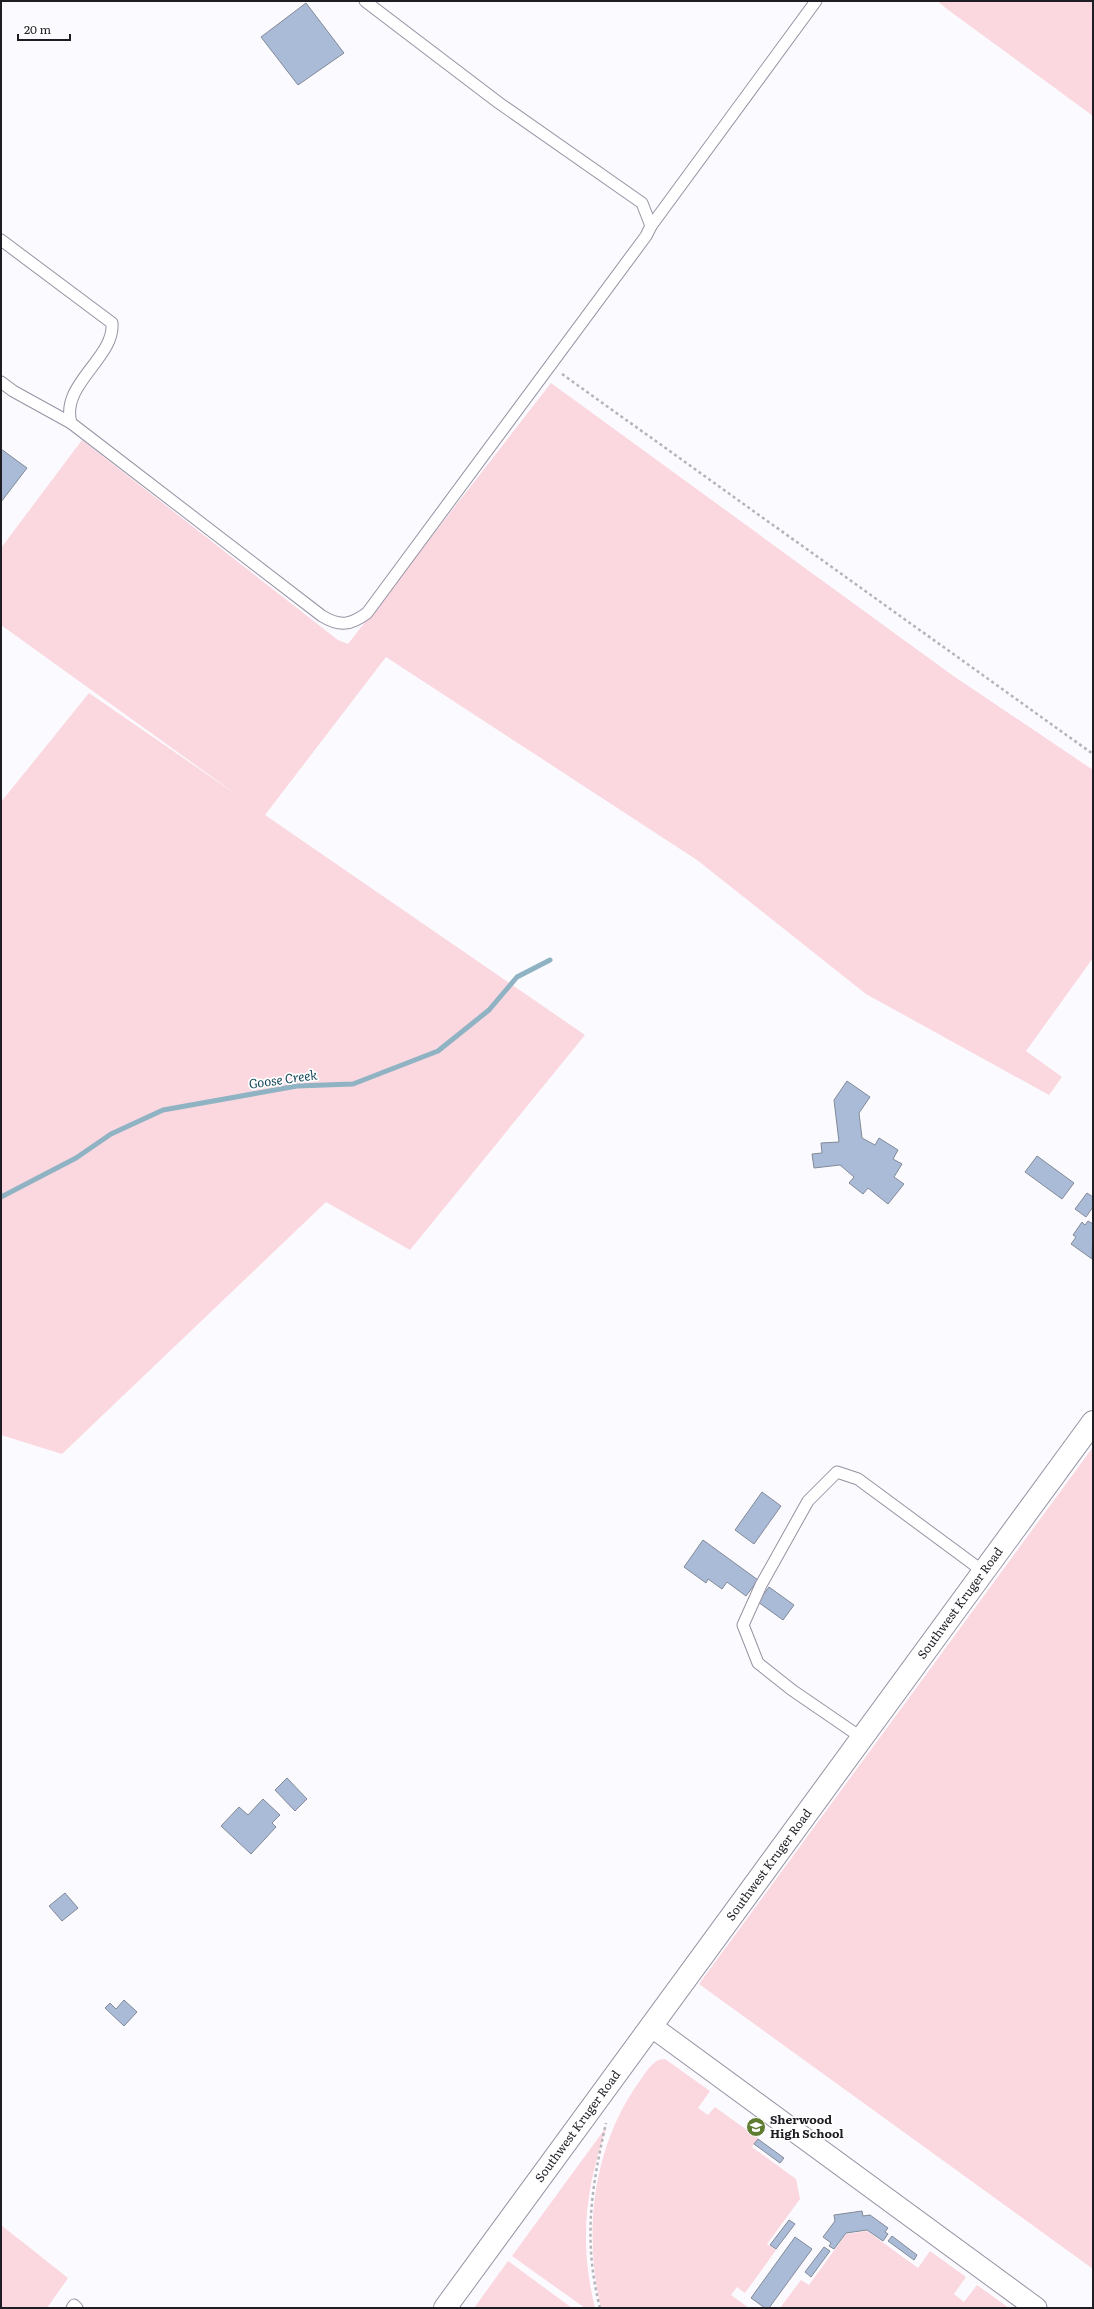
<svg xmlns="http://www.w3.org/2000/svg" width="1094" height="2309" font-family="Literata,serif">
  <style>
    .green { fill: #fbd8e0 }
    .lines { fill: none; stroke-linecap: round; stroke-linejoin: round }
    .stream { stroke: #8fb3c3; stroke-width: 5 }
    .building { fill: #aabbd8; stroke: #828a98 }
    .lane-casing { stroke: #9693a3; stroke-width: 13 }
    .street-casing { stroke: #9693a3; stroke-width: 23 }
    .secondary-casing { stroke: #9693a3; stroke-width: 24 }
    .path { stroke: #b5b4b8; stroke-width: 2.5; stroke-dasharray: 3 3; stroke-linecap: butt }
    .lane { stroke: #fff; stroke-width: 11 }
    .street { stroke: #fff; stroke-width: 21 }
    .secondary { stroke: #fff; stroke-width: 22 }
    .labels { text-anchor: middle; stroke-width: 3.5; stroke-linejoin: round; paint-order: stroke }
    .street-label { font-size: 12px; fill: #1e1d23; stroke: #fff }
    .poi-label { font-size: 12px; font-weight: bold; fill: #1e1d23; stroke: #fff; text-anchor: start }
    .water-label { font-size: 13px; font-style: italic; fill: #16475a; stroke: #fff }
  </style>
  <rect width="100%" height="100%" fill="#fbfafe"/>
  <g class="green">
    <path d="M937,1h156v115l-142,-104z"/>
    <path d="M551,383l401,292 141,95v188l-67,93 36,26 -13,18 -183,-101 -169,-134 -311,-203 -121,158 320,220 -175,215 -84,-48 -264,252 -61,-19v-633l88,-109 151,104 -239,-172v-77l81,-108 256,200 10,4z"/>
    <path d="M1093,1447v822l-394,-285z"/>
    <path d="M665,2059l45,32 -12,17 10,7 7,-8 43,31 -6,9 44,32 4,20 -33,45 9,6 -31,43 -8,-6 -6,8 18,13h-148c-18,-76 -8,-162 38,-226 7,-9 13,-23 26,-23z"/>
    <path d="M607,2126c-22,63 -28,117 -12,182h-10l-73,-52z"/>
    <path d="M1,2225l67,53 -21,30h-46z"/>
    <path d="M867,2231l51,37 12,-17 36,26 -12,17 10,8 13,-17 32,23h-229l21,-28 8,5 37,-51z"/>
    <path d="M508,2261l64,47h-98z"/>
  </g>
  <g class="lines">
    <path class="stream" d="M1,1197l75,-39 35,-24 52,-24 134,-24 56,-2 85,-33 51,-41 28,-33 33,-17"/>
  </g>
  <g class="building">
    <path d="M306,3l38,50 -46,32 -37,-48z"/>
    <path d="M1,449l26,19 -26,34z"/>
    <path d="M847,1081l23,16 -11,16 3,25 13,7 4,-7 19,12 -5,9 9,5 -8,13 10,7 -16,20 -20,-16 -5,6 -14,-11 5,-6 -14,-12 -26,3 -2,-14 10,-1 -1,-10 18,-1 -5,-42z"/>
    <path d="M1037,1156l37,27 -12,16 -37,-27z"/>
    <path d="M1087,1193l6,4v10l-7,10 -11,-8z"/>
    <path d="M1088,1221l5,3 -1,35 -21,-15 5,-7 -3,-2 9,-13 3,3z"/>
    <path d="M762,1492l19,14 -27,38 -19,-14z"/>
    <path d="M703,1540l55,40 -12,16 -19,-14 -5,7 -14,-10 -2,4 -22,-16z"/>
    <path d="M769,1587l25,18 -11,15 -25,-18z"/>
    <path d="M287,1778l20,21 -12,12 -20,-21z"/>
    <path d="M263,1799l17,16 -8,8 4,4 -25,27 -30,-28 18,-19 9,8z"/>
    <path d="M65,1893l13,15 -16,13 -13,-15z"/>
    <path d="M124,2000l13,12 -13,14 -19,-18 5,-5 6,6z"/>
    <path d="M758,2139l26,19 -4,5 -26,-19z"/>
    <path d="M862,2211l1,5 7,-1 18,13 -3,4 3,2 -5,7 -16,-11 -21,3 -12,16 -5,-3 2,-3 -8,-6 12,-16 -1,-6z"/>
    <path d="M789,2220l6,4 -19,25 -6,-4z"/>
    <path d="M892,2236l25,19 -3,5 -26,-19z"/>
    <path d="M795,2237l17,12 -43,59h-4l-14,-10z"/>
    <path d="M824,2247l6,4 -19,26 -6,-5z"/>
  </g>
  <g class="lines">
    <defs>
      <g id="lane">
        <path d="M651,226l165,-225"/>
        <path d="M1,240l111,83c3,35 -52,61 -41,100l251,193c18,11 29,9 45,-3l279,-377 5,-10 -9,-23 -143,-100 -134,-102"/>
        <path d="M1,382l12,9 58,32"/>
        <path d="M862,1738l-70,-48 -34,-27 -15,-38 18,-40 47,-84 29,-29 21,7 126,93"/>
        <path d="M72,2308l2,-3 3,3"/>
      </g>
      <path id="street" d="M651,2026l385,282"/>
      <g id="secondary">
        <path id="s1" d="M445,2308l648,-886"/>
      </g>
    </defs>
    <use href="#lane" class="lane-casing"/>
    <use href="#street" class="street-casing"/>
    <use href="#secondary" class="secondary-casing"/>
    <g class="path">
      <path d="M562,374l531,380"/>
      <path d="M600,2308c-17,-68 -9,-118 6,-185"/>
    </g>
    <use href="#lane" class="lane"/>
    <use href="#street" class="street"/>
    <use href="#secondary" class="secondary"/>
  </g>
  <defs>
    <symbol id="school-disc" viewBox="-11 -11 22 22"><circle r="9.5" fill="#5f7c31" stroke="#fff"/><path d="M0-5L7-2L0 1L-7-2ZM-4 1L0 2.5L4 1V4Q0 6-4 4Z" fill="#fff"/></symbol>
  </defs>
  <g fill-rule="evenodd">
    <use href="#school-disc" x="745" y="2116" width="22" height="22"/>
  </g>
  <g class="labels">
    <g class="street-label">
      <text dy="4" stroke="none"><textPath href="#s1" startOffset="873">Southwest Kruger Road</textPath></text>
      <text dy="4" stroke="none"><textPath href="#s1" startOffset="549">Southwest Kruger Road</textPath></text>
      <text dy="4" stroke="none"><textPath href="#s1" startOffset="225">Southwest Kruger Road</textPath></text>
    </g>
    <g class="poi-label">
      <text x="770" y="2124">Sherwood<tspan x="770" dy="14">High School</tspan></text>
    </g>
    <g class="water-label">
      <text transform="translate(283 1079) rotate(-8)" y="5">Goose Creek</text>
    </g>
  </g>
  <rect width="1094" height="2309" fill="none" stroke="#1e1d23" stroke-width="4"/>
  <path d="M18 34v6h52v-6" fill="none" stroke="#1e1d23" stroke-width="2"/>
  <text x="24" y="34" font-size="12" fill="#1e1d23" stroke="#ffffff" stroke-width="3" paint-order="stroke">20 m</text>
</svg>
